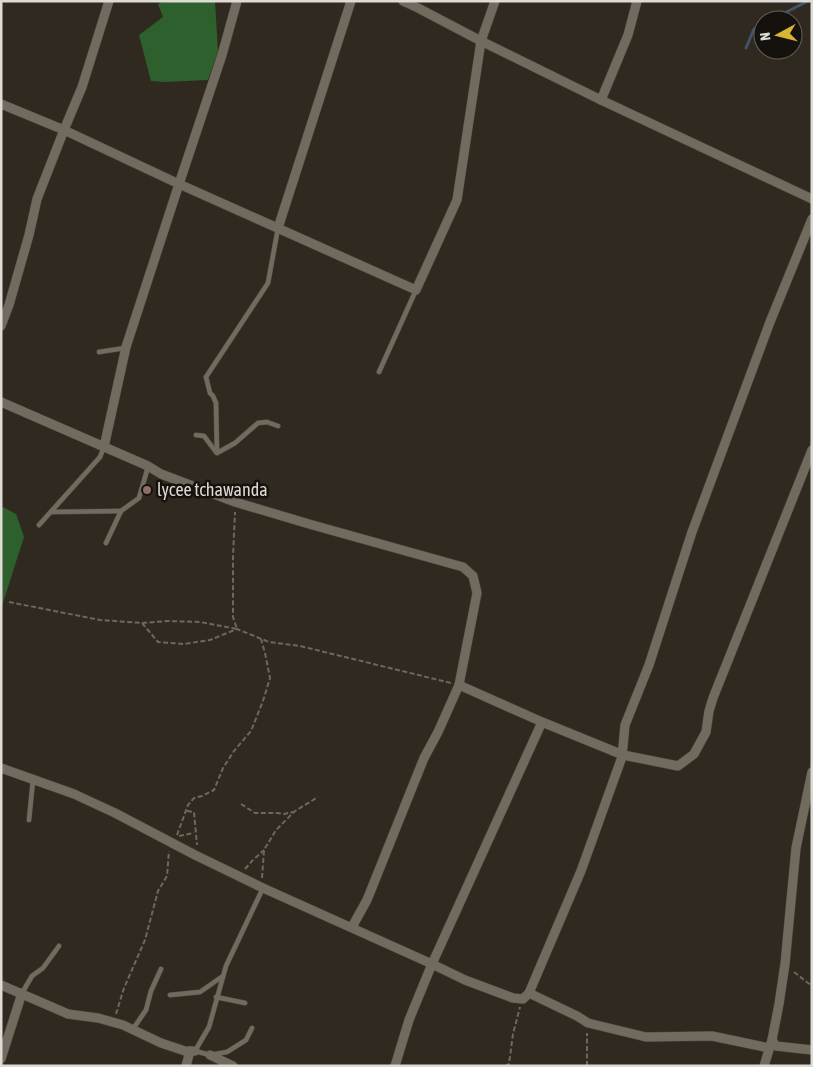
<svg xmlns="http://www.w3.org/2000/svg" width="813" height="1067" font-family="'Asap Condensed',sans-serif">
  <style>
    .green { fill: #2d602c }
    .lines { fill: none; stroke-linecap: round; stroke-linejoin: round }
    .stream { stroke: #435268; stroke-width: 3 }
    .lane-casing { stroke: #4b463e; stroke-width: 5.5 }
    .street-casing { stroke: #4b463e; stroke-width: 10 }
    .path { stroke: #6d675f; stroke-width: 2; stroke-dasharray: 5 2.5; stroke-linecap: butt }
    .lane { stroke: #716a5e; stroke-width: 4.5 }
    .street { stroke: #716a5e; stroke-width: 9 }
    .education-dot { fill: #8d6e63; stroke: #15120e; stroke-width: 2 }
    .labels { text-anchor: middle; stroke-width: 5; stroke-linejoin: round; paint-order: stroke }
    .poi-label { font-size: 18px; fill: #dedad4; stroke: #15120e; text-anchor: start }
  </style>
  <rect width="100%" height="100%" fill="#30291f"/>
  <g class="green">
    <path d="M163,1h52l3,51 -10,28 -43,2 -14,-1 -12,-46 24,-18 -5,-13z"/>
    <path d="M1,506l15,8 8,23 -23,72z"/>
  </g>
  <g class="lines">
    <g class="stream">
      <path d="M771,20l37,-19"/>
      <path d="M746,48l8,-19 9,-5"/>
    </g>
    <defs>
      <g id="lane">
        <path d="M278,228l-10,55 -62,94 4,16 3,3 3,7 1,50 18,-10 23,-20 9,-1 11,4"/>
        <path d="M99,352l26,-4"/>
        <path d="M379,372l37,-82"/>
        <path d="M196,435l8,1 12,16"/>
        <path d="M51,512l70,-1"/>
        <path d="M39,525l61,-68 4,-10"/>
        <path d="M106,543l15,-32 18,-13 9,-31"/>
        <path d="M29,820l4,-40"/>
        <path d="M22,993l10,-17 11,-8 16,-22"/>
        <path d="M170,995l30,-3 23,-16"/>
        <path d="M216,997l29,6"/>
        <path d="M252,1028l-6,12 -19,12 -17,3 -15,-4 14,-24 17,-61 37,-78"/>
        <path d="M133,1029l13,-19 5,-19 10,-22"/>
      </g>
      <g id="street">
        <path d="M403,1l15,7 63,33 120,59 211,99"/>
        <path d="M601,100l27,-65 9,-34"/>
        <path d="M1,104l63,26 115,54 237,106 41,-90 24,-159 14,-40"/>
        <path d="M278,228l73,-227"/>
        <path d="M1,326l8,-21 20,-70 8,-36 27,-69 18,-43 27,-86"/>
        <path d="M1,402l147,64 13,8 74,28 74,22 154,43 10,9 4,17 -18,92 83,37 81,33 55,11 16,-12 12,-22 3,-21 4,-13 99,-248"/>
        <path d="M104,447l22,-100 53,-163 43,-129 15,-54"/>
        <path d="M1,768l73,26 41,19 80,42 68,33 169,76 110,-242"/>
        <path d="M352,927l15,-27 57,-142 14,-26 21,-47"/>
        <path d="M1,985l67,29 30,4 25,7 38,18 24,8h10"/>
        <path d="M529,993l48,23 11,7 58,14 66,-1 57,12"/>
        <path d="M772,1040l4,6 36,4"/>
        <path d="M210,1055l23,11"/>
        <path d="M1,1059l21,-66"/>
        <path d="M186,1066l4,-15"/>
        <path d="M395,1066l14,-46 23,-56 33,16 48,18 10,1 6,-6 52,-122 41,-114 3,-32 24,-60 43,-133 78,-210 42,-103"/>
        <path d="M764,1066l8,-26 7,-36 6,-40 11,-116 16,-76"/>
      </g>
    </defs>
    <use href="#lane" class="lane-casing"/>
    <use href="#street" class="street-casing"/>
    <g class="path">
      <path d="M9,602l91,18 42,3 25,-2 33,1 37,7 -4,-12v-60l2,-45"/>
      <path d="M142,623l16,19 26,2 26,-4 27,-11 32,13 31,4 151,37"/>
      <path d="M241,804l14,9h23l6,1 9,-2"/>
      <path d="M187,811l7,1 3,33"/>
      <path d="M177,835l11,-30 6,-7 8,-2 12,-6 9,-22 11,-17 17,-20 12,-30 7,-23 -5,-25 -4,-14"/>
      <path d="M179,836l15,-3"/>
      <path d="M245,869l7,-8 12,-11"/>
      <path d="M262,878l2,-28 12,-20 19,-19 23,-14"/>
      <path d="M794,972l18,14"/>
      <path d="M116,1014l8,-26 21,-48 13,-49 9,-15 2,-25"/>
      <path d="M505,1066l4,-2 4,-30 7,-27"/>
      <path d="M587,1066v-33"/>
    </g>
    <use href="#lane" class="lane"/>
    <use href="#street" class="street"/>
  </g>
  <circle class="education-dot" cx="147" cy="490" r="5"/>
  <g class="labels">
    <g class="poi-label">
      <text x="157" y="496">lycee tchawanda</text>
    </g>
  </g>
  <rect width="813" height="1067" fill="none" stroke="#dedad4" stroke-width="5"/>
  <g transform="translate(778 35) rotate(263)"><circle r="24" fill="#15120e" stroke="#65625d"/>
  <path d="M0-4L9 19L0 12L-9 19Z" fill="#d8b434"/>
  <text y="-8" font-size="14" font-weight="bold" text-anchor="middle" fill="#dedad4">N</text>
  </g>
</svg>
